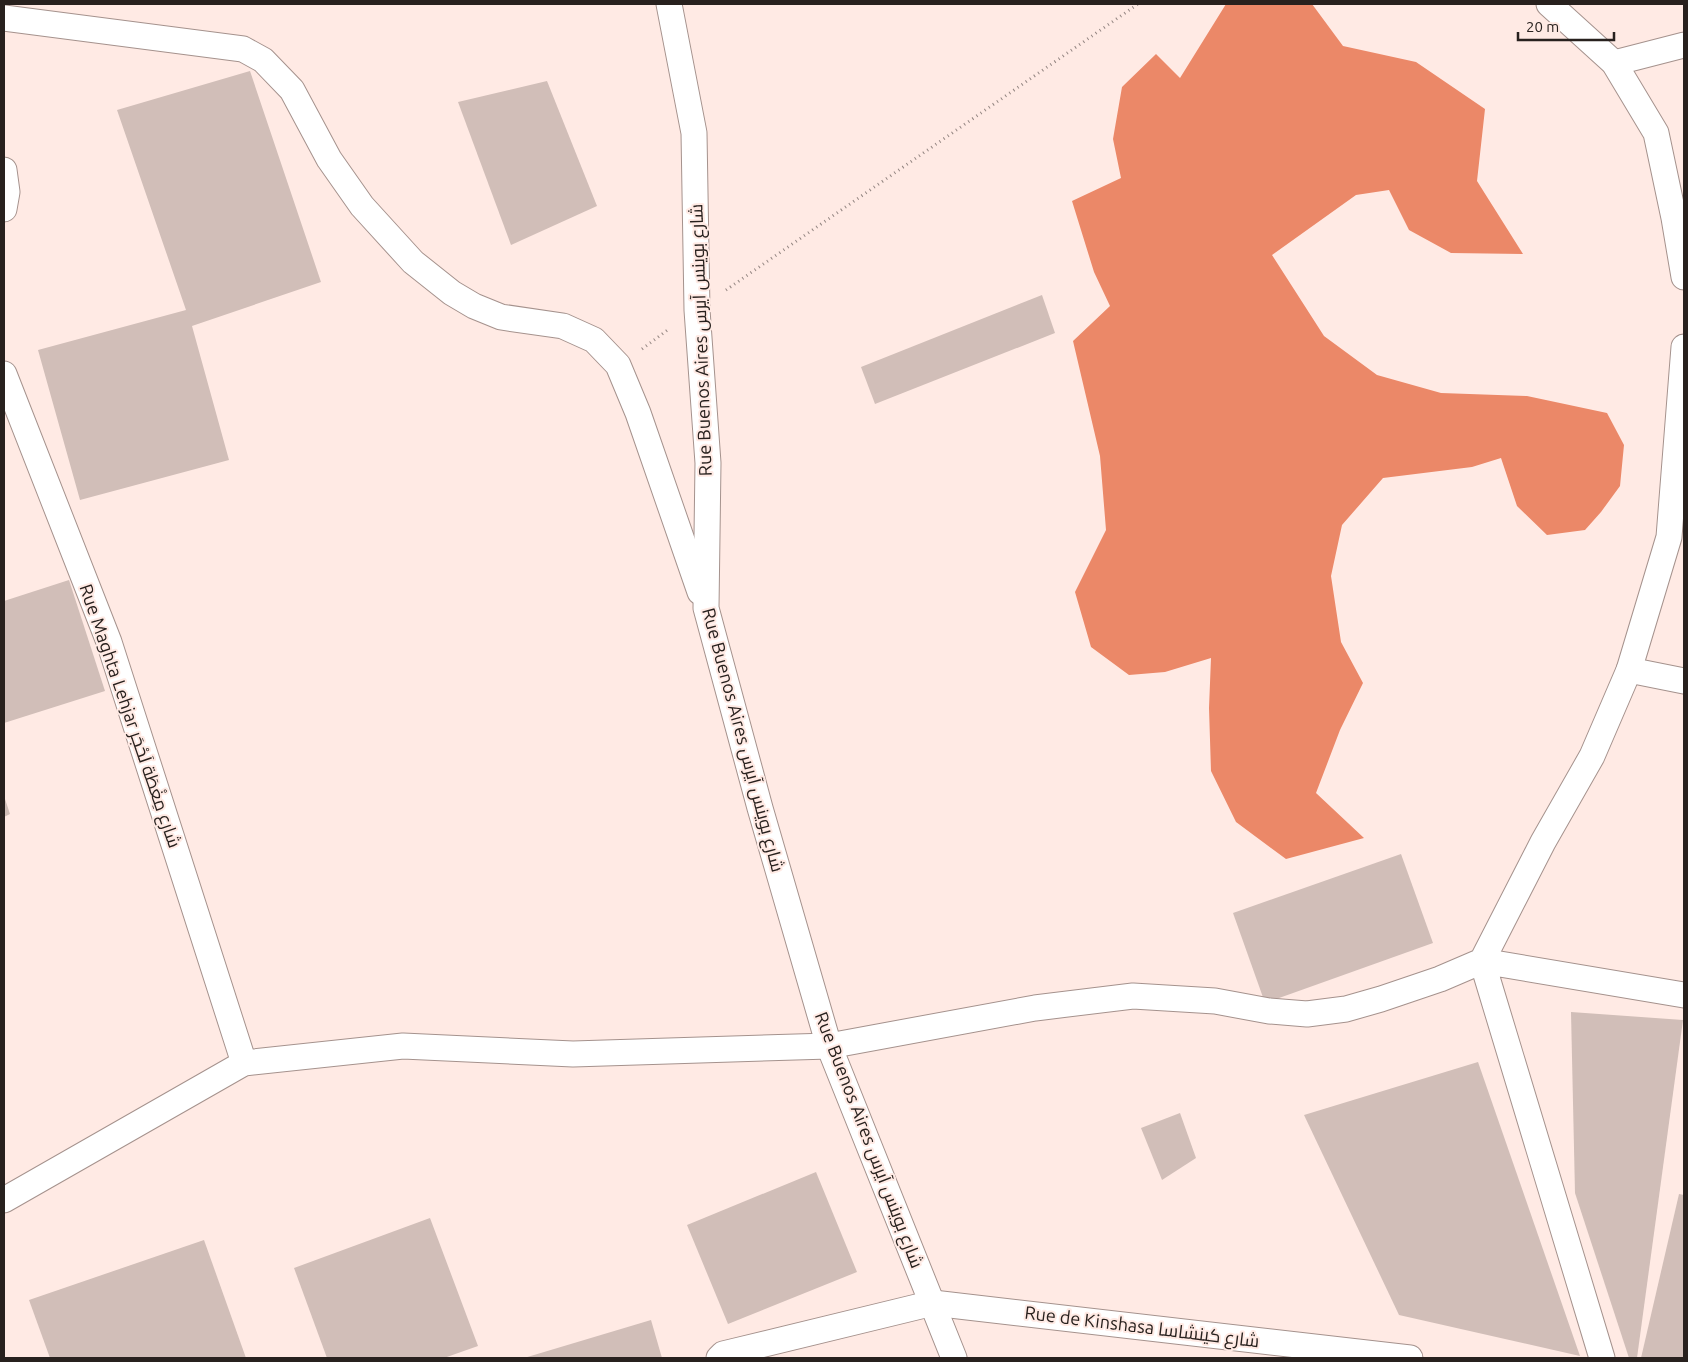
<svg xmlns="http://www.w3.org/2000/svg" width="1688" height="1362" font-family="Ubuntu,Cairo,sans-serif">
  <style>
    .water { fill: #eb8868 }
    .building { fill: #d1beb8 }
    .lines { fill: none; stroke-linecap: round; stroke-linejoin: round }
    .minor-casing { stroke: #a5928d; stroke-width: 27 }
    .path { stroke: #948682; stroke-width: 3; stroke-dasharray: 1 4; stroke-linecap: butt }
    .minor { stroke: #fff; stroke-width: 25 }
    .labels { text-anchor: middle; stroke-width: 4; stroke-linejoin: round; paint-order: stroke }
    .street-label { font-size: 18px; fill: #28211e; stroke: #ffeae4 }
  </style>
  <rect width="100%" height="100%" fill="#ffeae4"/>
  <path class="water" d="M1226,4h86l31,42 73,16 69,47 -8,72 46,73 -72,-1 -42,-23 -20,-40 -33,5 -84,60 52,81 53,39 64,18 86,3 80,17 17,32 -4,41 -19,26 -16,18 -38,5 -30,-29 -16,-48 -29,9 -89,11 -41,47 -11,51 10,66 22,41 -23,47 -24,63 48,45 -78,21 -50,-37 -25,-51 -2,-63 2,-50 -46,14 -36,3 -38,-28 -16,-55 31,-62 -6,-74 -27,-115 37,-35 -16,-34 -22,-71 49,-23 -8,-39 9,-52 34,-33 24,24z"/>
  <g class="building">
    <path d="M250,71l71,211 -129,44 37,134 -149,40 -42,-150 148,-40 -69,-200z"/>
    <path d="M547,81l50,125 -86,39 -53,-143z"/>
    <path d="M1042,295l13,38 -180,71 -14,-37z"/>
    <path d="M69,580l36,111 -101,32v-122z"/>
    <path d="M4,796l6,18 -6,3z"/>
    <path d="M1401,854l32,89 -168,60 -32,-90z"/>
    <path d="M1571,1012l112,8 -46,338h-8l-54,-165z"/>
    <path d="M1478,1062l102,294 -181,-41 -95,-200z"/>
    <path d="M1180,1113l16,45 -34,22 -21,-52z"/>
    <path d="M816,1172l41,100 -129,52 -41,-99z"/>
    <path d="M1679,1194l5,1v163h-43z"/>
    <path d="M430,1218l48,128 -34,12h-117l-33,-90z"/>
    <path d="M204,1240l42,118h-196l-21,-58z"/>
    <path d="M651,1320l11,38h-138z"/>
  </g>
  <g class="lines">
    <defs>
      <g id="minor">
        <path d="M669,4l25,129 3,177 11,153 -2,145 54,200 69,238 125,312"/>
        <path d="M1549,4l65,59 42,70 18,85 10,59"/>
        <path d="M4,18l239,31 20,11 29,30 37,69 33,47 51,56 39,31 22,13 27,11 62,9 31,14 24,25 20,48 62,179"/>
        <path d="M1614,63l70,-18"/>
        <path d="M4,170l3,22 -3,17"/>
        <path d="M4,374l105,268 135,421"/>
        <path d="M1629,670l55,11"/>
        <path d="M4,1200l240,-137 159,-17 170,8 256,-8 206,-38 98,-12 82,5 54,10 38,3 39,-5 35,-10 59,-20 42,-18 61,-119 49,-86 37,-86 40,-133 15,-190"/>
        <path d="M719,1358l4,-4 210,-51 477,55"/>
        <path d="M1602,1358l-120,-397 202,34"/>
      </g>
    </defs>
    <use href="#minor" class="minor-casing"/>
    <g class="path">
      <path d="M726,290l412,-286"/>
      <path d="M642,349l27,-20"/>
    </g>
    <use href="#minor" class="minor"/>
  </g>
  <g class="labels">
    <g class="street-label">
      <text transform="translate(701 340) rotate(-92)" y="6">Rue Buenos Aires شارع بوينس آيرس</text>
      <text transform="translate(130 716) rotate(71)" y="6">Rue Maghta Lehjar شارع مِغْطَة لَحْجَر</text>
      <text transform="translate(743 740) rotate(75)" y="6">Rue Buenos Aires شارع بوينس آيرس</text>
      <text transform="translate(869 1140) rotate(69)" y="6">Rue Buenos Aires شارع بوينس آيرس</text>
      <text transform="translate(1142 1327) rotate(7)" y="6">Rue de Kinshasa شارع كينشاسا</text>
    </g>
  </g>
  <rect width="1688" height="1362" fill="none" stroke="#28211e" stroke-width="10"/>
  <path d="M1518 32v8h96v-8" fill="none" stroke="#28211e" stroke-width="2.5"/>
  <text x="1526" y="32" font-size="15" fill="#28211e" stroke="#ffeae4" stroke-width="4" paint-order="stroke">20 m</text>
</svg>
